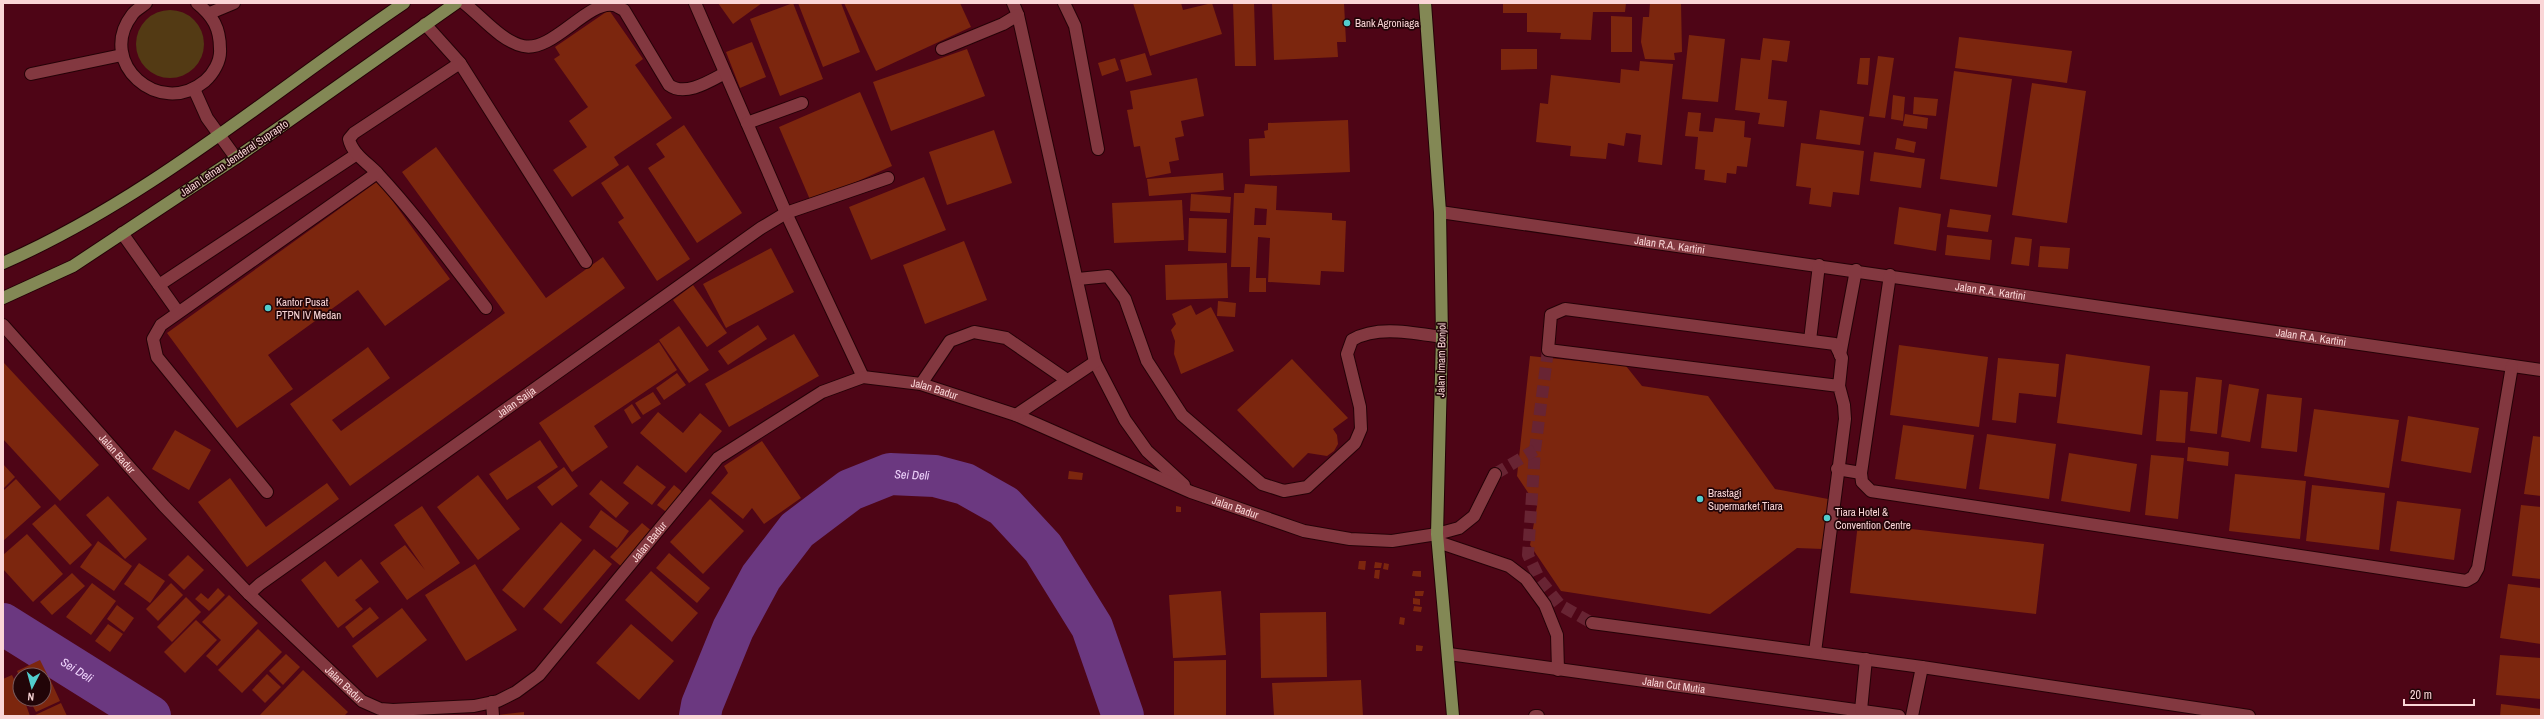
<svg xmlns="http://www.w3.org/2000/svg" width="2544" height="719" font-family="'Archivo Narrow',sans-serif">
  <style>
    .green { fill: #533a14 }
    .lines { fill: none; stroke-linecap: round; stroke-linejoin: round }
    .river { stroke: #6b3880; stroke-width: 42 }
    .building { fill: #7c260e; fill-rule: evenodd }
    .minor-tunnel { stroke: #682433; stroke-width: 12; stroke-dasharray: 12 6; stroke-linecap: butt }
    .minor-casing { stroke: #250207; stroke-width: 14 }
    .major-casing { stroke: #250207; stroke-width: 14 }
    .minor { stroke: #833840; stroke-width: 12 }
    .major { stroke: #838855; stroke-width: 12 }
    .poi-dot { fill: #52cdcd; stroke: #220508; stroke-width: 1.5 }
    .labels { text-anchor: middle; stroke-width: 3.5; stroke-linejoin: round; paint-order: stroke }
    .poi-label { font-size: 11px; fill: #fad6d7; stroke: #220508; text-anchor: start }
    .street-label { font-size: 11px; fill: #fad6d7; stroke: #220508 }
    .water-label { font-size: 12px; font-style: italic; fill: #f0d4fd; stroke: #220508 }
  </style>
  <rect width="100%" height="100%" fill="#4e0516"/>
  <circle class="green" cx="170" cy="44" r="34"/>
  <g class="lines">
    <g class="river">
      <path id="s1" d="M3,624l147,92"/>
      <path id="s2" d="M700,716l2,-11 31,-76 28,-52 36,-47 53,-40 40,-16 45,2 30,8 39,22 39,42 49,79 31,89"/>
    </g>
  </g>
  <g class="building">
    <path d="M718,3h44l-29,21z"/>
    <path d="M793,3l30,76 -43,17 -30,-77z"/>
    <path d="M798,3h43l19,49 -37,15z"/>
    <path d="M844,3h116l11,24 -95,44z"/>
    <path d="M1133,3h48l2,7 29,-7 10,31 -72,22z"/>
    <path d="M1233,3h21l2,63h-21z"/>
    <path d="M1272,3h72l2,39h-9l1,15 -64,3z"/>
    <path d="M1503,3h123l-1,9h-32l-2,28 -31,-1 1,-6 -34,-1v-19h-24z"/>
    <path d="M1650,3h31l1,49 -8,1 1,7 -30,-1 -4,-17 2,-25h6z"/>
    <path d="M609,10l34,49 -8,6 37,53 -58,39 5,8 -47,32 -19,-27 34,-23 -18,-26 19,-14 -34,-48 6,-4 -5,-8z"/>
    <path d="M1611,16l21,1v35h-21z"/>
    <path d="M1689,35l36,4 -7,63 -36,-3z"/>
    <path d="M1959,37l113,14 -5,32 -112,-15z"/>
    <path d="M1763,38l27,3 -3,21 -15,-2 -4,39 19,2 -3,26 -26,-3 2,-11 -25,-3 6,-52 19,2z"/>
    <path d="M752,42l14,35 -26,11 -14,-36z"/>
    <path d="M967,49l18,47 -94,35 -18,-49z"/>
    <path d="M1501,49h36v20l-36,1z"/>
    <path d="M1145,53l7,22 -26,7 -6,-22z"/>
    <path d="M1878,56l16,2 -9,60 -16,-2z"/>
    <path d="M1115,58l4,12 -17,6 -4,-13z"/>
    <path d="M1860,58h10l-2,27 -11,-1z"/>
    <path d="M1640,61l33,3 -11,101 -24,-3 3,-27 -15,-2 -2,13 -16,-3 -2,16 -36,-3 1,-10 -35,-4 4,-39 8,1 3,-29 69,8 1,-14 18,2z"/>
    <path d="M1954,71l58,8 -15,108 -57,-8z"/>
    <path d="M1197,78l7,38 -23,5 3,15 -9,2 4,22 -10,2 2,11 -25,5 -6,-32 -6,1 -7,-37 6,-1 -3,-18z"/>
    <path d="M2032,83l54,8 -19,132 -55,-8z"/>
    <path d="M860,92l32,74 -81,36 -32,-75z"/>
    <path d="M1893,95l12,2 -2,24 -12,-2z"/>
    <path d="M1914,97l24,2 -2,17 -23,-2z"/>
    <path d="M1820,110l44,7 -4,28 -44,-6z"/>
    <path d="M1688,112l13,1 -2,18 14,1 2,-14 30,3 -1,16 7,1 -4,29 -10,-1 -1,8 -9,-1 -1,10 -22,-3 1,-10 -10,-1 3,-32 -13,-1z"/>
    <path d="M1905,114l23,4 -1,11 -24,-3z"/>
    <path d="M1348,120l2,52 -100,4 -1,-37 16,-1 -1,-7 4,-1v-7z"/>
    <path d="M684,125l58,88 -45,30 -49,-75 17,-11 -9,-13z"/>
    <path d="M994,130l18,53 -65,22 -18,-53z"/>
    <path d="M1897,138l19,4 -2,11 -19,-4z"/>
    <path d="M1801,143l63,8 -5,44 -26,-3 -2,15 -22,-3 2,-16 -15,-2z"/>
    <path d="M436,147l110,151 57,-41 22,31 -275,198 -60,-82 78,-57 22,31 -58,42 9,11 164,-118 -103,-141z"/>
    <path d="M1874,152l51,7 -4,29 -51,-7z"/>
    <path d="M628,165l62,94 -33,22 -39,-59 6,-4 -23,-35z"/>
    <path d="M1223,173l1,17 -75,6 -2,-17z"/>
    <path d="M924,177l22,53 -75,30 -22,-53z"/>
    <path d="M378,181l72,98 -65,47 -27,-36 -90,65 25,34 -56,39 -70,-95z"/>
    <path d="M1245,184l32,2 -1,24 56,3v7l14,1 -2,51 -23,-1 -1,14 -52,-3 2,-44 -12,-1 -2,41h10v14h-17l1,-25h-19l3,-74h10zM1255,208l12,1 -1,16h-12z"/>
    <path d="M1191,194l40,3 -1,16 -40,-2z"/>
    <path d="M1182,200l2,40 -70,3 -2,-40z"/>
    <path d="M1899,207l42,7 -5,37 -42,-7z"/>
    <path d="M1950,209l41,6 -3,17 -41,-5z"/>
    <path d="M1189,218l38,1 -1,34 -38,-2z"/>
    <path d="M1947,235l45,5 -2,20 -45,-5z"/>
    <path d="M2015,237l17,2 -3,27 -18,-2z"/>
    <path d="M964,241l23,59 -62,24 -22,-59z"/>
    <path d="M2040,246l30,2 -2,21 -30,-2z"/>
    <path d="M771,248l23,44 -68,36 -23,-44z"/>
    <path d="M1227,263l1,35 -62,2 -1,-35z"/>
    <path d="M693,285l34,48 -20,14 -34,-47z"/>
    <path d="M1218,301l18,2 -1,14 -18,-1z"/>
    <path d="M1191,305l5,10 15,-8 23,44 -53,23 -7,-20 1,-13 -4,-11 5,-6 -4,-10z"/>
    <path d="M758,325l9,14 -39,26 -10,-14z"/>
    <path d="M679,326l30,44 -20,13 -30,-43z"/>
    <path d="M794,334l25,42 -90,51 -24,-43z"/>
    <path d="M659,342l18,28 -83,56 14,21 -36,25 -33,-49z"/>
    <path d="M1899,345l89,12 -9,70 -89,-12z"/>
    <path d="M2066,354l84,12 -8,69 -85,-12z"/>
    <path d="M1530,356l96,10 16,20 66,10 67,93 53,10 -5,50 -26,-1 -87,66 -149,-23 -31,-46 7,-39 -20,-30z"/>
    <path d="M1998,358l61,6 -3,33 -37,-4 -3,30 -24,-3z"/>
    <path d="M1292,359l56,59 -15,11 4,6 1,9 -4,7 -7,5 -19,-3 -15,15 -56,-58z"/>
    <path d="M4,363l95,102 -39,36 -57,-62z"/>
    <path d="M677,373l9,12 -22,15 -8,-12z"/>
    <path d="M2196,377l26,3 -5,54 -27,-3z"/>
    <path d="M2229,384l30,5 -9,53 -29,-5z"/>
    <path d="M2160,390l28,2 -3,51 -29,-2z"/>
    <path d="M653,392l8,12 -18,11 -8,-12z"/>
    <path d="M2267,394l35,4 -5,54 -36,-4z"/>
    <path d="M632,404l9,14 -9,6 -8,-14z"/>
    <path d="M2314,409l85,11 -10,68 -85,-12z"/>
    <path d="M658,412l25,21 17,-20 22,18 -36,42 -46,-40z"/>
    <path d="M2408,416l71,12 -8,45 -70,-12z"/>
    <path d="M1903,425l71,10 -8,54 -71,-10z"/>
    <path d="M175,430l36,20 -22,40 -37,-21z"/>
    <path d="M1987,434l69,10 -7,55 -70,-10z"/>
    <path d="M2533,436l8,1v59l-17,-2z"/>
    <path d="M540,440l18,27 -51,33 -18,-26z"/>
    <path d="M762,441l39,57 -37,26 -12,-16 -9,11 -32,-26 17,-20 -4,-7z"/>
    <path d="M2188,447l41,5 -1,14 -41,-5z"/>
    <path d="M2069,453l68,11 -7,48 -69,-11z"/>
    <path d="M2151,455l33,3 -6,61 -33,-4z"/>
    <path d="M3,464l12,13 -12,12z"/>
    <path d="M637,465l29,22 -14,18 -29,-22z"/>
    <path d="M564,467l14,19 -26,20 -15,-19z"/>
    <path d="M1069,471l14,2 -1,7 -14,-1z"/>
    <path d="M2235,474l71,7 -6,58 -71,-8z"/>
    <path d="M478,475l42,54 -42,31 -41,-53z"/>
    <path d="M230,478l36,49 61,-44 12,16 -92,68 -49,-65z"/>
    <path d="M16,479l25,28 -38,34v-50z"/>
    <path d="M601,480l28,23 -13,15 -27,-24z"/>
    <path d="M674,485l12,10 -17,19 -12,-9z"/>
    <path d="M2312,485l73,8 -6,57 -73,-9z"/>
    <path d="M108,496l39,43 -22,20 -39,-44z"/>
    <path d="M710,499l34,32 -41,43 -33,-32z"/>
    <path d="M2397,501l64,8 -7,51 -64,-9z"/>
    <path d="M55,504l37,41 -22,20 -38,-41z"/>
    <path d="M2521,505l20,2v72l-29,-3z"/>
    <path d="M422,506l38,57 -53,37 -27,-37 25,-18 20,25 -31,-45z"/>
    <path d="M1176,506l5,1v5h-5z"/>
    <path d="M601,510l28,21 -12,17 -28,-21z"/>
    <path d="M561,522l21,18 -58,68 -22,-18z"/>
    <path d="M642,523l12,10 -32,34 -12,-10z"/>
    <path d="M1858,523l186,21 -8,70 -186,-21z"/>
    <path d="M27,534l36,40 -30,28 -30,-33v-14z"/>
    <path d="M98,541l34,25 -18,25 -34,-24z"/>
    <path d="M594,549l18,15 -51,60 -18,-15z"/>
    <path d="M669,553l41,35 -13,15 -41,-35z"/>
    <path d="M188,555l16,15 -20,20 -16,-15z"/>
    <path d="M361,559l18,23 -24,18 8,9 -25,19 -37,-48 24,-19 13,16z"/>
    <path d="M1359,561h7l-1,9 -7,-1z"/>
    <path d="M1375,562l7,1 -1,5h-7z"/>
    <path d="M139,563l26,18 -15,22 -26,-19z"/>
    <path d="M1384,563l5,1 -1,6 -5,-1z"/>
    <path d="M475,564l42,66 -51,31 -41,-66z"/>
    <path d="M1375,570h5l-1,9 -5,-1z"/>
    <path d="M651,571l47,42 -26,29 -47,-42z"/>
    <path d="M1413,571h8v6l-9,-1z"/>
    <path d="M72,573l13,13 -33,29 -12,-13z"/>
    <path d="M92,583l24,18 -25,34 -25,-18z"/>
    <path d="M171,583l12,12 -25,26 -12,-12z"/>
    <path d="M2508,584l33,4v56l-41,-6z"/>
    <path d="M218,588l7,7 -16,16 -14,-12 6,-6 7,6z"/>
    <path d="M1221,591l5,64 -53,3 -4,-63z"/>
    <path d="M1415,591h9l-1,5h-8z"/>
    <path d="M229,595l29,28 -41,43 -11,-10 15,-16 -19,-18z"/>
    <path d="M186,597l15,15 -29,30 -15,-15z"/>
    <path d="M1413,598l7,1v6l-7,-1z"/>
    <path d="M117,605l17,13 -10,14 -17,-13z"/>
    <path d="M1414,606l8,1 -1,5 -8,-1z"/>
    <path d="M370,607l9,11 -26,20 -8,-11z"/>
    <path d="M402,608l25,32 -50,38 -25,-32z"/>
    <path d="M1326,612l1,65 -66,1 -1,-65z"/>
    <path d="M1400,617l5,1 -1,7 -5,-1z"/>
    <path d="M196,620l21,20 -32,33 -21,-21z"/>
    <path d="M108,624l15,10 -13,18 -15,-11z"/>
    <path d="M631,624l43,37 -35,39 -43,-37z"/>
    <path d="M258,629l24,23 -40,41 -24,-23z"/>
    <path d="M1416,645l7,1 -1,5h-6z"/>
    <path d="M286,654l14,13 -17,18 -14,-14z"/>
    <path d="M2500,655l41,3v41l-45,-4z"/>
    <path d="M40,660l8,16 -4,1v-2h-24v3l-3,-7z"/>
    <path d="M1226,660v56h-52v-55z"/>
    <path d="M303,670l45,42 -4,4h-85z"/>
    <path d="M267,674l14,13 -16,16 -13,-13z"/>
    <path d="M12,675l8,17v7h4l6,17h-27v-37z"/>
    <path d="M49,677l11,24 -24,11 -7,-13h15v-19z"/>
    <path d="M1361,680l2,36h-89l-2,-33z"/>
    <path d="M61,703l6,13h-34z"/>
    <path d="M2501,704l40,5v7h-41z"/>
    <path d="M524,712v4h-26v-1z"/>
  </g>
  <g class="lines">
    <g class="minor-tunnel">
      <path d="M1548,350l-13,100 -7,105 12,25 20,25 32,18"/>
      <path d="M1495,474l40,-24"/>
    </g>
    <defs>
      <g id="minor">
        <path d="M146,3c-4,4 -11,7 -14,12 -36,47 27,104 73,66 8,-7 16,-20 15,-32 0,-21 -7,-33 -23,-46"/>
        <path d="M464,3c18,14 37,38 59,43 29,7 64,-45 90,-41 3,0 8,4 11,5l45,75c16,12 41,-4 56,-12"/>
        <path d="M695,3l91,210 77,164"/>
        <path d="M1013,3l5,12 77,347 30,58 22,31 37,34"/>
        <path d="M1064,3l11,23 23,123"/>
        <path d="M210,13l24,-10"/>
        <path d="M425,24l35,39"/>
        <path d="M942,49l61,-25 15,-9"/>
        <path d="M31,74l91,-19"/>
        <path d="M194,89l13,29 29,40"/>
        <path d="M747,123l55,-20"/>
        <path id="s3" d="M1440,212l1101,158"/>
        <path d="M122,233l56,79"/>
        <path d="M1890,275l-29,198 1,9 9,9 595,90 7,-4 5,-9 34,-202"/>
        <path d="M1078,279l30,-3 17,23 22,62 35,54 80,69 22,7 23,-4 48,-44 6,-14 -1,-22 -13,-53 5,-14c25,-15 61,-7 90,-3"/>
        <path d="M159,285l198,-131"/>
        <path d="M486,308c-35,-45 -69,-92 -108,-134 -10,-11 -26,-20 -29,-35l5,-6 106,-70 126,199"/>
        <path id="s4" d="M3,325l161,181 85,88 113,107 18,8 13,1 81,-4 24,-5 18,-9 23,-17 179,-217 104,-66 41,-15 58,7 95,31 175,77 113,39 46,8 42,2 45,-7 22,-6 15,-12 21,-42"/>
        <path d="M1810,340l9,-75"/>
        <path d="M1840,355l16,-85"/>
        <path d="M921,384l29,-43 24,-9 32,6 61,42"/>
        <path d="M1016,415l79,-53"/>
        <path d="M1837,469l24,4"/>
        <path d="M267,492l-110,-135 -4,-18 8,-14 216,-152"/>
        <path d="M1438,542l71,24 17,13 19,26 12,30 1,35"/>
        <path id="s5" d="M249,594l11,-10 501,-356 25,-15 102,-35"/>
        <path d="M1592,623l330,44 327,49"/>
        <path d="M1815,652l30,-233 -1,-14 -5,-19 3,-28 -7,-14 -270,-35 -14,6 -3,35 291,36"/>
        <path id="s6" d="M1449,654l450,62"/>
        <path d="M492,702l1,14"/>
        <path d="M1861,710l5,-51"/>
        <path d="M1535,716h3"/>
        <path d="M1912,716l10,-49"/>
      </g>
      <g id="major">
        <path d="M1425,3l15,209 2,125 -5,197 16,182"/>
        <path d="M3,263c146,-64 269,-171 401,-260"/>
        <path d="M3,298l70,-32 163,-108 220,-155"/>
      </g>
    </defs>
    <use href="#minor" class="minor-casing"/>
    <use href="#major" class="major-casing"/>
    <use href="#minor" class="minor"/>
    <use href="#major" class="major"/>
  </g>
  <g class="poi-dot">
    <circle cx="1347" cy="23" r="4"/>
    <circle cx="268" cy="308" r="4"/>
    <circle cx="1700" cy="499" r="4"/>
    <circle cx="1827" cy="518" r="4"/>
  </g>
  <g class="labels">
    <g class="poi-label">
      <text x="1355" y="27">Bank Agroniaga</text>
      <text x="276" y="306">Kantor Pusat<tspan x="276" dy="13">PTPN IV Medan</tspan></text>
      <text x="1708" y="497">Brastagi<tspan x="1708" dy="13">Supermarket Tiara</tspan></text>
      <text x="1835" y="516">Tiara Hotel &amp;<tspan x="1835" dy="13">Convention Centre</tspan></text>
    </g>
    <g class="street-label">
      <text transform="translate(234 158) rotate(-34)" y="4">Jalan Letnan Jenderal Suprapto</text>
      <text dy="4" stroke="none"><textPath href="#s3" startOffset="232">Jalan R.A. Kartini</textPath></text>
      <text dy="4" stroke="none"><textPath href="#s3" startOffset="556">Jalan R.A. Kartini</textPath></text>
      <text dy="4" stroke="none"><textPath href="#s3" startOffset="880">Jalan R.A. Kartini</textPath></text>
      <text transform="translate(1441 360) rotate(-89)" y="4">Jalan Imam Bonjol</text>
      <text dy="4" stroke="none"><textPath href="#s4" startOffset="1228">Jalan Badur</textPath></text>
      <text dy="4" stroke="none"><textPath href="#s5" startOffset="329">Jalan Saija</textPath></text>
      <text dy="4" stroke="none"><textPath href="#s4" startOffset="172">Jalan Badur</textPath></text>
      <text dy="4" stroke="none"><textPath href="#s4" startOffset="1552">Jalan Badur</textPath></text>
      <text dy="4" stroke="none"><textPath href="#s4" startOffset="880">Jalan Badur</textPath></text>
      <text dy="4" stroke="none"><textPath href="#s4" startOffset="496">Jalan Badur</textPath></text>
      <text dy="4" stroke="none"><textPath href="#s6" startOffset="227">Jalan Cut Mutia</textPath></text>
    </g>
    <g class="water-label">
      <text dy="4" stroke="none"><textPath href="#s2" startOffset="343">Sei Deli</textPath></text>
      <text dy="4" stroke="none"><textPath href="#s1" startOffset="87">Sei Deli</textPath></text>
    </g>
  </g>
  <rect width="2544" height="719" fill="none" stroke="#fad6d7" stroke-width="8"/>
  <g transform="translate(32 687) rotate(186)"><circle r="19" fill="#220508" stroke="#78595b"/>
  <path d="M0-3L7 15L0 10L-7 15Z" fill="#52cdcd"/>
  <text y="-6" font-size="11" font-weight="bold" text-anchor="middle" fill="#fad6d7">N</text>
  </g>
  <path d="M2404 699v6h70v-6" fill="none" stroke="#fad6d7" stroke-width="2"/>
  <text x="2410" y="699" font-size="12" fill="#fad6d7" stroke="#220508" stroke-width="3" paint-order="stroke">20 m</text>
</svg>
